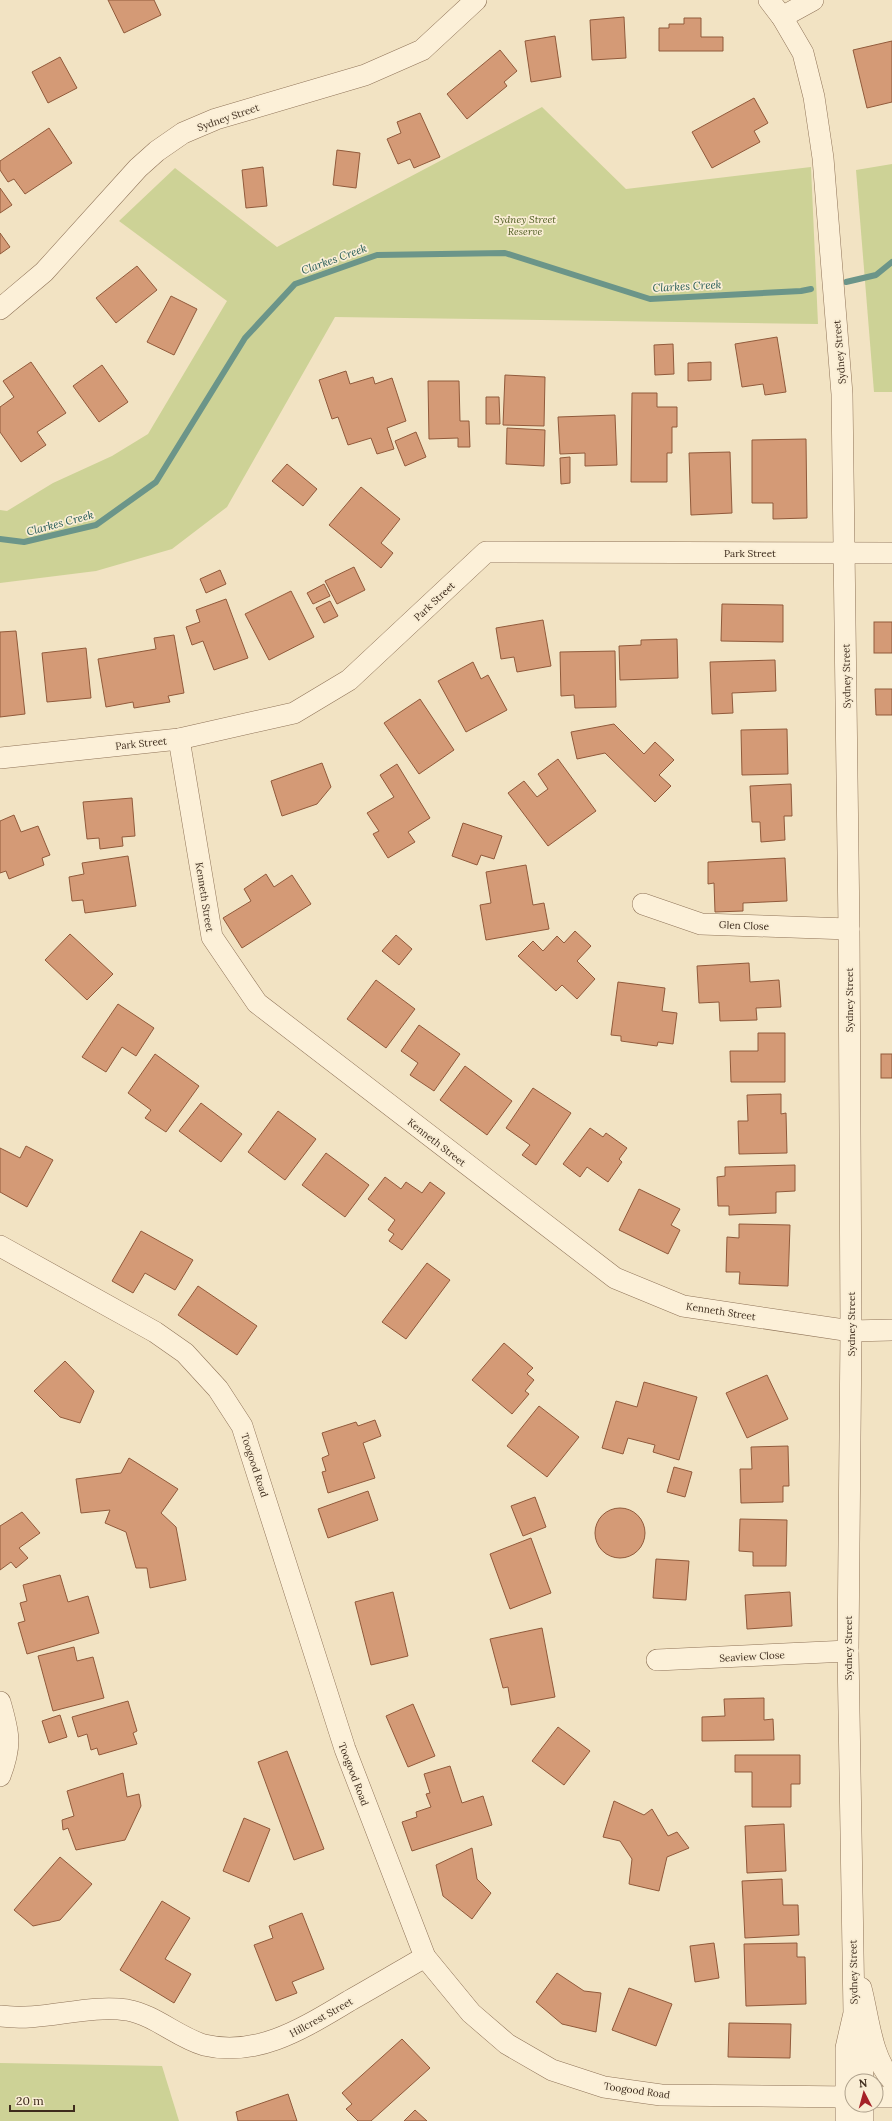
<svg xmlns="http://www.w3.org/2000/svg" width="892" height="2121" font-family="Lora,serif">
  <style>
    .green { fill: #cdd296 }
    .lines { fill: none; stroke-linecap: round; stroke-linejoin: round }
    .stream { stroke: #6b9589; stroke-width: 6 }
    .building { fill: #d49a76; stroke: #915a3b }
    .street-casing { stroke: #8f7358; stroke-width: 22 }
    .street { stroke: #fcf0d8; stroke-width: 21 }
    .labels { text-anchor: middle; stroke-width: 3.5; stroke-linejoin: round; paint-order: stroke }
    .street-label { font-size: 10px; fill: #3e2c1d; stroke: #f9edd4 }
    .park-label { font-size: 10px; font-style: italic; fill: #4f5c22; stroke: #f9edd4 }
    .water-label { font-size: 11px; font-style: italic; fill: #2b5f5a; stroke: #f9edd4 }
  </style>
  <rect width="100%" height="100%" fill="#f2e3c3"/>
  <g class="green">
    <path d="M542,107l84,82 185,-22 7,157 -483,-7 -108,190 -55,42 -76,22 -96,12v-73l7,1 46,-28 59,-27 36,-22 79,-133 -108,-80 56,-53 102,79z"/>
    <path d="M892,164v228h-18l-18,-222z"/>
    <path d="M0,2063l162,3 17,55h-179z"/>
  </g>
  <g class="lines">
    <g class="stream">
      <path d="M846,282l30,-7 16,-13"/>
      <path d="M0,539l24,3 72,-17 60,-43 89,-144 50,-54 82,-29 128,-2 145,46 151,-8 10,-2"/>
    </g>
  </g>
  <g class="building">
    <path d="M108,0h46l7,15 -37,18z"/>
    <path d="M624,17l2,41 -34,2 -2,-40z"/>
    <path d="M684,18h17v19h22v14h-64v-23h10v-4h15z"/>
    <path d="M555,36l6,41 -30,5 -6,-41z"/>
    <path d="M892,41v61l-25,6 -14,-58z"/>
    <path d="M500,50l17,21 -13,11 3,4 -40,33 -20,-25z"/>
    <path d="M60,57l17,31 -29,15 -16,-31z"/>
    <path d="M754,98l14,25 -14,8 6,11 -48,26 -20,-36z"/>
    <path d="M420,113l20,44 -26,11 -4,-9 -12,5 -11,-25 14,-6 -4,-11z"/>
    <path d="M49,128l23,35 -47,31 -11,-15 -6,3 -8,-12v-9z"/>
    <path d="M337,150l23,3 -4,35 -23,-3z"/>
    <path d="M263,167l4,39 -21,2 -4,-38z"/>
    <path d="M0,188l12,17 -12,8z"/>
    <path d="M0,233l10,14 -10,7z"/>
    <path d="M137,266l20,24 -41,33 -20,-25z"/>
    <path d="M171,296l26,13 -23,46 -27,-13z"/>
    <path d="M777,337l9,55 -21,3 -2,-11 -21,3 -7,-43z"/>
    <path d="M673,344l1,30 -19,1 -1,-30z"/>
    <path d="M31,362l35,51 -29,19 9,13 -25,17 -21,-30v-25l14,-10 -11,-16z"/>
    <path d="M711,362v18l-23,1v-18z"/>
    <path d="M102,365l26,37 -29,20 -26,-36z"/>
    <path d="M346,371l4,13 23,-7 2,7 17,-6 14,43 -19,7 7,21 -17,5 -6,-16 -23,7 -10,-28 -6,2 -13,-39z"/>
    <path d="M505,375l40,2 -1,49 -41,-1z"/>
    <path d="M428,381h31l1,40h9l1,26h-12v-9l-29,1z"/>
    <path d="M632,393h25v14h20v20h-5v26h-5v29h-36z"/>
    <path d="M486,397h13l1,27h-14z"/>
    <path d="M615,415l2,50 -32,1v-13l-25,1 -2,-37z"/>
    <path d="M507,428l38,2 -1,36 -38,-2z"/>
    <path d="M416,432l10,25 -21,9 -10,-25z"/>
    <path d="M806,439l1,79 -34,1v-16h-21v-63z"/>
    <path d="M730,452l2,61 -41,2 -2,-62z"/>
    <path d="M570,457v26l-9,1 -1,-26z"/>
    <path d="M287,464l30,25 -14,17 -31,-25z"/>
    <path d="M361,487l39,32 -19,24 12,10 -12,15 -52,-43z"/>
    <path d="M354,567l11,23 -28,14 -12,-23z"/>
    <path d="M220,570l6,14 -20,9 -6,-14z"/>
    <path d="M324,584l6,12 -17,8 -6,-11z"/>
    <path d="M291,591l23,46 -45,23 -24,-46z"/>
    <path d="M226,599l22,59 -34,12 -11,-29 -11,4 -6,-18 14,-5 -4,-12z"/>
    <path d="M330,601l8,15 -14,7 -8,-15z"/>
    <path d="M722,604l61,1v37l-62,-1z"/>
    <path d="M543,620l8,46 -34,6 -3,-15 -13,2 -5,-31z"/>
    <rect x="874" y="622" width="18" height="31"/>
    <path d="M16,631l9,83 -25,3v-85z"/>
    <path d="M174,635l10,58 -16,3 2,6 -36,6 -1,-6 -27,5 -8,-48 58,-10 -2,-11z"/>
    <path d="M677,639l1,39 -58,2 -1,-34 22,-1v-5z"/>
    <path d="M86,648l5,50 -44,4 -5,-49z"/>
    <path d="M615,651l1,56 -41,1 -1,-13 -13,1 -1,-44z"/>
    <path d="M775,660l1,31 -44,2 1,20 -21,1 -2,-52z"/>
    <path d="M473,662l8,17 7,-4 19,35 -41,22 -28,-51z"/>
    <path d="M875,689h17v26h-16z"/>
    <path d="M420,699l34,51 -35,24 -35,-51z"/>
    <path d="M614,724l30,30 11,-12 19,18 -15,15 12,11 -16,16 -50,-49 -28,6 -6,-27z"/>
    <path d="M787,729l1,45 -46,1 -1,-45z"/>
    <path d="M558,759l38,52 -48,35 -40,-53 16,-12 13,16 11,-8 -10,-15z"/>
    <path d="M322,763l9,24 -14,17 -35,12 -11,-35z"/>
    <path d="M397,764l33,54 -22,14 7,10 -27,16 -15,-24 6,-3 -12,-18 27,-16 -14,-22z"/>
    <path d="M791,784l1,32h-8l1,24 -24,2 -1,-20h-8l-2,-36z"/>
    <path d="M132,798l3,38 -13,1 1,9 -23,3 -1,-11 -12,1 -4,-37z"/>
    <path d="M14,815l7,17 17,-6 12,29 -8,3 2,7 -35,14 -3,-8 -6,2v-52z"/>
    <path d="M463,823l39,13 -8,23 -13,-4 -4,10 -25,-9z"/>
    <path d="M128,856l8,50 -51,7 -2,-13 -11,1 -3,-24 15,-3 -2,-11z"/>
    <path d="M785,858l2,43 -44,2v8l-28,1 -1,-29 -6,1v-22z"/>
    <path d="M526,865l7,40 11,-2 5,26 -63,11 -6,-35 11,-2 -5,-31z"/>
    <path d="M266,874l8,13 18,-12 19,29 -69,44 -19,-30 28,-17 -7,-12z"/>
    <path d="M575,931l16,15 -14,15 18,18 -18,20 -15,-14 -6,6 -38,-35 15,-15 10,10 14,-15 7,7z"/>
    <path d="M70,934l43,40 -26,26 -42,-40z"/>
    <path d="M396,935l16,14 -13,16 -17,-14z"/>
    <path d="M749,963l1,19 29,-2 2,27 -25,1 1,12 -37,1 -1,-19 -20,1 -2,-37z"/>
    <path d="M376,980l39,29 -29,39 -39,-29z"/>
    <path d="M618,982l47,6 -3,23 15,2 -4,31 -15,-2 -1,4 -36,-5v-5l-10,-1z"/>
    <path d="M118,1004l36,24 -18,28 -14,-9 -16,25 -24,-15z"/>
    <path d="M419,1025l41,29 -26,37 -24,-16 8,-12 -17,-12z"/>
    <path d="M758,1033h27v49h-54l-1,-31h28z"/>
    <path d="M155,1054l44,32 -33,46 -21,-14 6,-8 -23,-17z"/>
    <rect x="881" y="1054" width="11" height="24"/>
    <path d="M465,1066l47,35 -25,34 -47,-35z"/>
    <path d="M533,1088l38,25 -35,52 -14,-10 8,-10 -24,-17z"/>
    <path d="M781,1094v20l5,-1 1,40 -48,1 -1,-33h10l-1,-26z"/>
    <path d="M201,1103l41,31 -21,28 -42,-31z"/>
    <path d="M278,1111l38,28 -31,41 -37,-28z"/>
    <path d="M590,1128l13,9 3,-4 21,15 -8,11 3,3 -14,20 -21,-15 -7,10 -17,-13z"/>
    <path d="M26,1146l27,14 -26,47 -27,-15v-44l20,10z"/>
    <path d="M326,1153l43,32 -24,32 -43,-32z"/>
    <path d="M795,1165v26l-19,1v21l-47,2v-9h-11l-1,-29 8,-1v-9z"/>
    <path d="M385,1177l16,12 5,-7 16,11 8,-11 15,11 -43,57 -13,-9 5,-7 -6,-4 7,-10 -27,-21z"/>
    <path d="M639,1189l41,20 -9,16 9,5 -12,24 -49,-24z"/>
    <path d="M739,1224l51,1 -2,61 -49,-2 1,-12h-14l1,-35 12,1z"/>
    <path d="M141,1231l52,29 -18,30 -30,-17 -12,20 -21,-12z"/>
    <path d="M427,1263l23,17 -44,59 -24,-17z"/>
    <path d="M198,1286l59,40 -20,29 -59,-40z"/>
    <path d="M504,1343l29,25 -6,6 7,6 -9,11 4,3 -17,20 -40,-34z"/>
    <path d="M65,1361l29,30 -14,32 -20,-6 -26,-26z"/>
    <path d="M767,1375l21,44 -41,19 -21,-45z"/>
    <path d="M644,1382l53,15 -18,63 -26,-8 2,-7 -27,-7 -5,16 -21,-6 14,-47 21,6z"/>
    <path d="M539,1406l40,31 -32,40 -40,-31z"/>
    <path d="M375,1420l6,16 -18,7 12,35 -47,15 -6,-21 4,-1 -4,-13 7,-3 -7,-22 34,-11 2,4z"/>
    <path d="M788,1446l1,40h-6v16l-42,1 -1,-34h12l-1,-22z"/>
    <path d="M129,1458l49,31 -17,24 15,14 10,53 -36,8 -3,-20h-11l-10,-36 -21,-9 5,-13 -29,3 -5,-34 45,-6z"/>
    <path d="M674,1467l18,5 -7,25 -18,-5z"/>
    <path d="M368,1491l10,29 -50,18 -10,-29z"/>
    <path d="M535,1497l11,30 -23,9 -12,-30z"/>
    <circle cx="620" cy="1533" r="25"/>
    <path d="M22,1512l18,21 -21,15 9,10 -12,10 -5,-6 -11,8v-44z"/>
    <path d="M740,1519l47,1 -1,46h-33v-14l-14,-1z"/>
    <path d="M531,1538l20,55 -41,16 -20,-55z"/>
    <path d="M656,1559l33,2 -3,39 -33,-2z"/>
    <path d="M60,1575l8,27 20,-6 11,37 -72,21 -9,-31 7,-2 -5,-18 7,-2 -4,-16z"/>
    <path d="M393,1592l15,64 -37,9 -16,-63z"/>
    <path d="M790,1592l2,34 -45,3 -2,-34z"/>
    <path d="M542,1628l13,69 -44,8 -3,-18 -5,1 -13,-49z"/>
    <path d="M74,1647l3,14 16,-4 11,41 -51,13 -15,-55z"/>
    <path d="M764,1698v22l9,-1 1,21 -72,1v-24l23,-1 -1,-17z"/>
    <path d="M128,1701l9,30 -4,2 4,11 -38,11 -2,-7 -6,2 -4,-16 -9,3 -6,-20z"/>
    <path d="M413,1704l22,52 -27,11 -22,-51z"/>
    <path d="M60,1715l7,22 -18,6 -7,-22z"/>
    <path d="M558,1727l32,24 -26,34 -32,-24z"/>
    <path d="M287,1751l37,98 -30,11 -36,-98z"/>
    <path d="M735,1755h65v29h-9v23h-39v-35h-17z"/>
    <path d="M450,1766l12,37 21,-7 9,29 -80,26 -10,-29 15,-5 -1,-5 15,-5 -5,-13 4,-1 -6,-19z"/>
    <path d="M123,1773l4,24 12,-3 2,12 -16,34 -49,10 -8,-22 -5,2 -1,-10 12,-4 -7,-25z"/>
    <path d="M614,1801l30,14 8,-6 16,27 9,-4 12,16 -22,9 -8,34 -30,-7 3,-25 -12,-18 -17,-4z"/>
    <path d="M244,1818l26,11 -21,53 -26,-11z"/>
    <path d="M784,1824l2,47 -39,2 -2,-47z"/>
    <path d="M472,1848l5,31 14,14 -19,26 -29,-23 -7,-31z"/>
    <path d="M60,1857l32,27 -32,36 -27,6 -19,-16z"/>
    <path d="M782,1879l1,26h15l1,30 -54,3 -3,-57z"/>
    <path d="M162,1901l28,17 -25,41 26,15 -17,29 -54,-33z"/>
    <path d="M302,1913l22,56 -32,13 5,11 -21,8 -22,-56 19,-7 -4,-12z"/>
    <path d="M714,1943l5,35 -24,4 -5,-36z"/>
    <path d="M797,1943v14h8l1,47 -60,2 -2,-62z"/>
    <path d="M557,1973l27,18 17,2 -5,39 -34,-8 -26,-22z"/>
    <path d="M629,1988l43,16 -16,42 -44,-16z"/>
    <path d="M729,2023l62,1 -1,34 -62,-1z"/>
    <path d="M402,2039l28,29 -59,53h-13l-12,-12 6,-5 -10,-11z"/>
    <path d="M288,2094l9,27h-59l-2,-9z"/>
    <path d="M415,2110l12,11h-23z"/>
  </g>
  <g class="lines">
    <defs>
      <g id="street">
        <path d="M769,0l13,17 21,36 11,44 9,61 19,236 7,535 2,402 -3,320 6,362 -8,35v73"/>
        <path d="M782,17l31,-17"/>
        <path d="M0,309l44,-37 94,-104 19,-17 26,-18 33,-14 149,-44 57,-25 54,-50"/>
        <path d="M179,739l33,198 45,66 358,275 68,28 168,25 41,-1"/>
        <path d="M0,758l179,-19 115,-26 55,-33 137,-128 406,1"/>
        <path d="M643,904l58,20 148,5"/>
        <path d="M0,1246l155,86 30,21 33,36 24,37 103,323 80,208 46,56 36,31 45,26 52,17 57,8 191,2"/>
        <path d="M657,1660l191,-9"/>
        <path d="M0,1702c9,31 12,43 0,74"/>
        <path d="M861,1988c8,30 10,69 31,92"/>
        <path d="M0,2016c43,6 86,-12 127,-6 28,5 50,27 77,35 54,13 101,-18 145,-44 25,-14 50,-29 76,-44"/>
        <path d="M857,2027l5,19 1,35"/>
        <path d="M876,2097h16"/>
        <path d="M863,2105v16"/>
      </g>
    </defs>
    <use href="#street" class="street-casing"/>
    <use href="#street" class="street"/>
  </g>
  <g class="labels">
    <g class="street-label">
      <text transform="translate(228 117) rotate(-19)" y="4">Sydney Street</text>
      <text transform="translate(839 352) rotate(-95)" y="4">Sydney Street</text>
      <text x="750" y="557">Park Street</text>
      <text transform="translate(434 601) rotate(-43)" y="4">Park Street</text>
      <text transform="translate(846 676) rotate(-91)" y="4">Sydney Street</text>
      <text transform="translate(141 743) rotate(-6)" y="4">Park Street</text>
      <text transform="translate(205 897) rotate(81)" y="4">Kenneth Street</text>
      <text transform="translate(744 925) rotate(2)" y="4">Glen Close</text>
      <text transform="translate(849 1000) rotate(-90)" y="4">Sydney Street</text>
      <text transform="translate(437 1142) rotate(38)" y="4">Kenneth Street</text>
      <text transform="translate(721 1311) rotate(9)" y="4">Kenneth Street</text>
      <text transform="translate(851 1324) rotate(-90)" y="4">Sydney Street</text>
      <text transform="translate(255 1465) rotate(72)" y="4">Toogood Road</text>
      <text transform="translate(848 1648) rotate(-90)" y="4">Sydney Street</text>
      <text transform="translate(752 1656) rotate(-3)" y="4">Seaview Close</text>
      <text transform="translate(354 1774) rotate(69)" y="4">Toogood Road</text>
      <text transform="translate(853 1972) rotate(-91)" y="4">Sydney Street</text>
      <text transform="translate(321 2017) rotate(-29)" y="4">Hillcrest Street</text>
      <text transform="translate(637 2090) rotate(8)" y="4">Toogood Road</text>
    </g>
    <g class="park-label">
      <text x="525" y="223">Sydney Street<tspan x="525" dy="12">Reserve</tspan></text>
    </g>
    <g class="water-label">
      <text transform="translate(334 259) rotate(-20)" y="4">Clarkes Creek</text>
      <text transform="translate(687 286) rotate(-3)" y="4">Clarkes Creek</text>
      <text transform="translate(60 523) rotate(-15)" y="4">Clarkes Creek</text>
    </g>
  </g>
  <g transform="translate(864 2093) rotate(354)"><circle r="19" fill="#f9edd4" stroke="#aea08b"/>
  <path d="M0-3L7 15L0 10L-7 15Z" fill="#a52127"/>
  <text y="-6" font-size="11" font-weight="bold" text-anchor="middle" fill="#3e2c1d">N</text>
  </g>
  <path d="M10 2105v6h64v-6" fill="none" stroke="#3e2c1d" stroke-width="2"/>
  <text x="16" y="2105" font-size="12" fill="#3e2c1d" stroke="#f9edd4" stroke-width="3" paint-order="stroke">20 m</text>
</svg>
